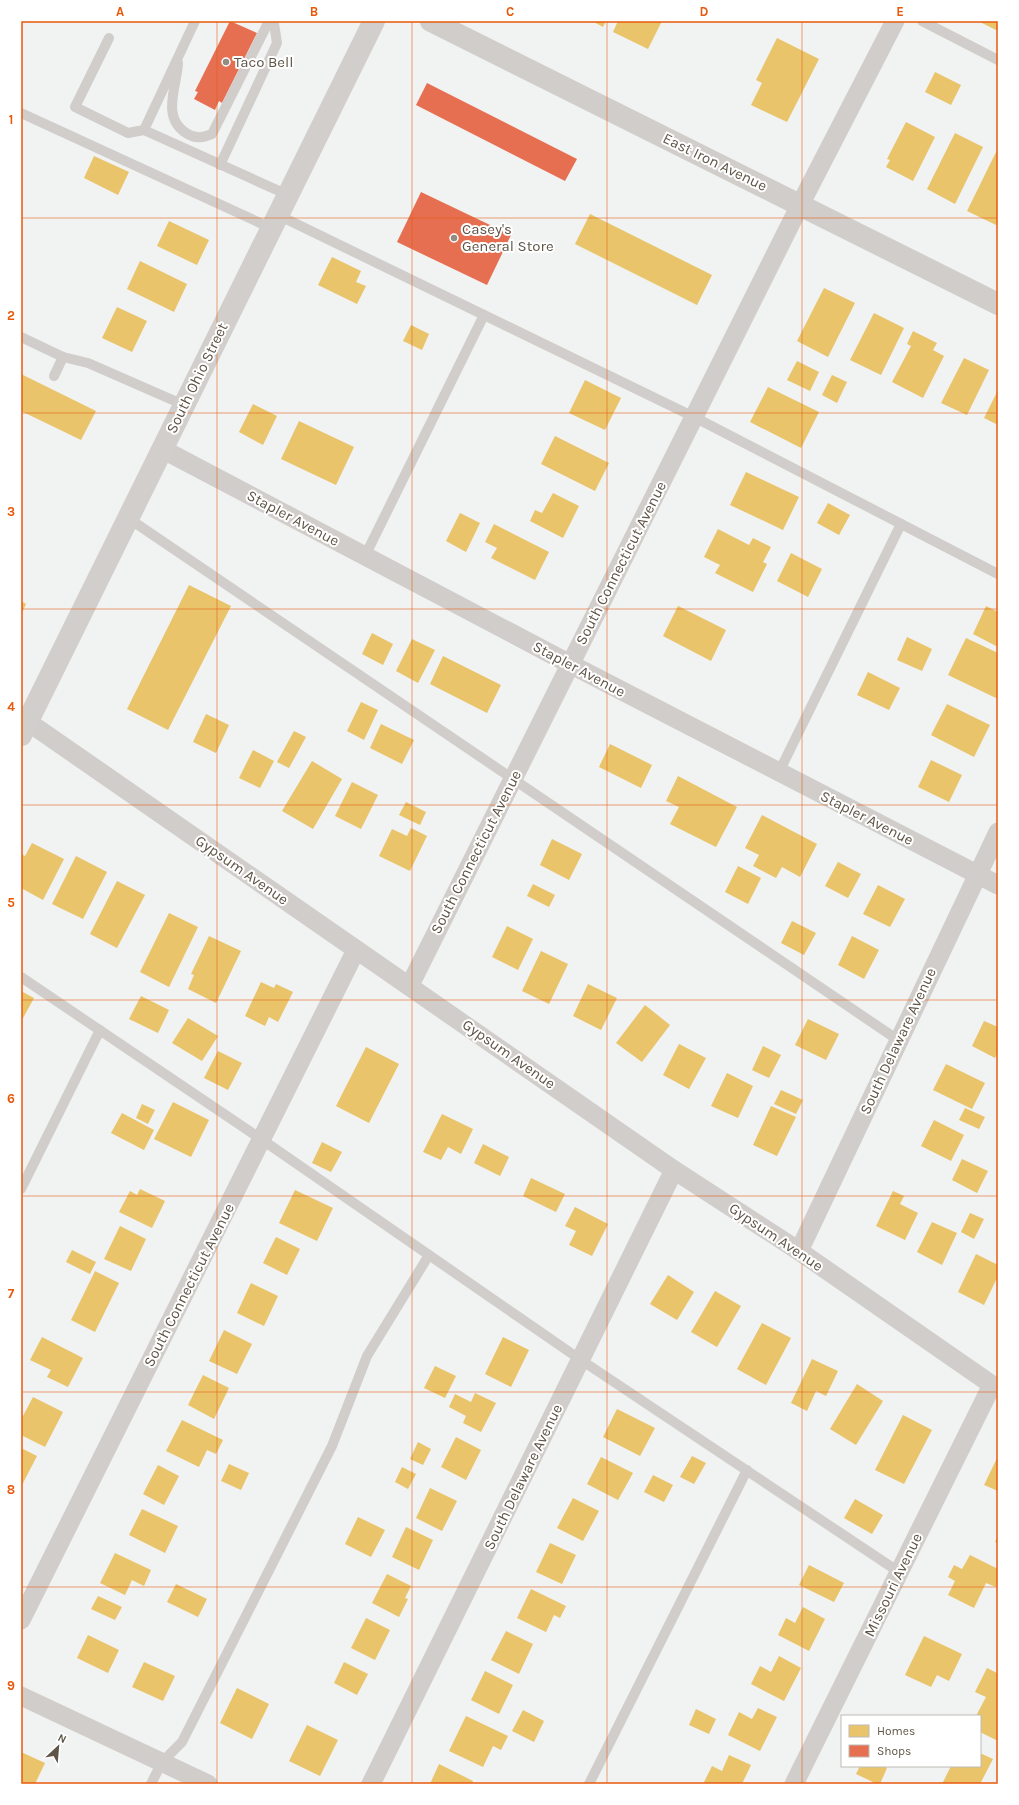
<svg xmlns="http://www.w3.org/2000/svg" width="1019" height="1805" font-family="Karla,sans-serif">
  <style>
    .homes { fill: #e9c46a }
    .shops { fill: #e76f51 }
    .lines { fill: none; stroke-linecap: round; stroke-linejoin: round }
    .service { stroke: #d0cdca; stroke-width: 10 }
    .minor { stroke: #d0cdca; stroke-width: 19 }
    .tertiary { stroke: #d0cdca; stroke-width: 22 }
    .secondary { stroke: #d1cecb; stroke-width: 22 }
    .grid { fill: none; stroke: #e8590c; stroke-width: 1; stroke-opacity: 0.55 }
    .poi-dot { fill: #928c83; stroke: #fff; stroke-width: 1.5 }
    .labels { text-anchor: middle; stroke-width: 4; stroke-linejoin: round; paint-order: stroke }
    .poi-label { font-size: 15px; fill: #5f5547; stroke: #fff; text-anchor: start }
    .street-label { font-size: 15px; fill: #5f5547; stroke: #fff }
    .neatline { fill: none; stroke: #e8590c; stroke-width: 1.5 }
    .grid-label { font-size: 13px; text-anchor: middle; font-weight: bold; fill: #e8590c }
  </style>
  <rect width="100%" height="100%" fill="#f1f2f2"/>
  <g class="homes">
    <path d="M592,21h14l-3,6z"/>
    <path d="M618,21h44l-14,28 -35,-17z"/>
    <path d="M978,21h20v10z"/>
    <path d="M777,38l42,21 -32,63 -36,-17 11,-22 -6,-3z"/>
    <path d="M935,72l26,13 -10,20 -26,-13z"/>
    <path d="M906,122l29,15 -22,44 -27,-14 4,-7 -3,-1z"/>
    <path d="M955,133l28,14 -28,57 -28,-15z"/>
    <path d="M998,148v73l-2,4 -29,-14z"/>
    <path d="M94,156l35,16 -11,23 -34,-17z"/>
    <path d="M590,214l122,61 -15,30 -122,-61z"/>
    <path d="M169,221l40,19 -12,25 -40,-19z"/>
    <path d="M332,257l29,14 -5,11 10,4 -9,18 -39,-19z"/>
    <path d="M140,261l47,23 -13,28 -47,-23z"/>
    <path d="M824,288l31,15 -27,54 -31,-16z"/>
    <path d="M117,307l30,14 -15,31 -30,-14z"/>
    <path d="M874,313l30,15 -23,47 -31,-15z"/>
    <path d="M411,325l18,9 -7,16 -19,-9z"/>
    <path d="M913,331l24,12 -4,7 11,6 -21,42 -31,-16 19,-36 -4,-2z"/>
    <path d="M964,358l25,12 -22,45 -26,-12z"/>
    <path d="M797,361l22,11 -9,19 -23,-11z"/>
    <path d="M21,374l75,37 -15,29 -60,-29z"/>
    <path d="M832,375l15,7 -10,21 -15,-8z"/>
    <path d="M585,380l36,18 -16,32 -36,-17z"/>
    <path d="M768,387l51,25 -18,36 -51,-26z"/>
    <path d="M998,390v35l-14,-7z"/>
    <path d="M253,404l24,12 -14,29 -24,-13z"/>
    <path d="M299,421l55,26 -18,38 -55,-26z"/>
    <path d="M555,436l54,27 -14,28 -54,-27z"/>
    <path d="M746,472l53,25 -16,33 -53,-25z"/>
    <path d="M553,493l26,13 -16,32 -33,-17 5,-11 7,3z"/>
    <path d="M828,503l22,12 -11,20 -22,-12z"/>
    <path d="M460,513l20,10 -14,29 -20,-11z"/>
    <path d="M494,524l55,28 -14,28 -44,-22 6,-10 -12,-6z"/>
    <path d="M718,529l31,16 4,-7 18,9 -8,15 4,2 -14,28 -38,-19 5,-8 -16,-8z"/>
    <path d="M791,553l31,16 -14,28 -31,-16z"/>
    <path d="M189,585l42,21 -63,124 -41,-21z"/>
    <path d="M21,601l5,3 -5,11z"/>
    <path d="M678,606l48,24 -15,31 -48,-25z"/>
    <path d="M986,606l12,6v35l-25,-13z"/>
    <path d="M372,633l21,11 -10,21 -21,-11z"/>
    <path d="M907,637l25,12 -10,22 -25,-11z"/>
    <path d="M966,638l32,15v46l-50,-24z"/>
    <path d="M412,639l23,11 -17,33 -22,-12z"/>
    <path d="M443,656l58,29 -14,28 -57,-29z"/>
    <path d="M868,672l32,16 -11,22 -32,-15z"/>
    <path d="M361,702l17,8 -14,30 -17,-9z"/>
    <path d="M947,704l43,21 -16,32 -43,-22z"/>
    <path d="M206,714l23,11 -13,28 -23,-11z"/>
    <path d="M381,724l33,16 -12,24 -32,-16z"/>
    <path d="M294,731l12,6 -17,31 -12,-6z"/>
    <path d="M610,744l42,21 -11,23 -42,-21z"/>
    <path d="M253,750l21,11 -14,27 -21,-10z"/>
    <path d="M931,760l31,15 -13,27 -31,-15z"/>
    <path d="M312,761l30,18 -29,50 -31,-18z"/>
    <path d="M678,776l59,31 -21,40 -46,-23 9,-17 -13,-6z"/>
    <path d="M352,782l26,13 -17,34 -26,-13z"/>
    <path d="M406,802l20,10 -6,13 -21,-10z"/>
    <path d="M762,815l55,29 -17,33 -18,-10 -6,11 -23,-12 6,-11 -14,-7z"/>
    <path d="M411,828l16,8 -17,35 -31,-15 13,-27 15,7z"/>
    <path d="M552,839l30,15 -13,26 -29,-15z"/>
    <path d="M32,843l32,16 -21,41 -22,-12v-34l4,2z"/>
    <path d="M76,856l31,16 -24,47 -31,-15z"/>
    <path d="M838,862l23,12 -13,24 -23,-12z"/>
    <path d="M738,866l23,12 -13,26 -23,-12z"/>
    <path d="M117,881l28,14 -28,53 -27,-14z"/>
    <path d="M533,884l22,11 -6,12 -22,-11z"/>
    <path d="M878,885l27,14 -15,28 -27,-13z"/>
    <path d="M169,913l29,14 -29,60 -29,-15z"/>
    <path d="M792,921l24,12 -12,22 -23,-12z"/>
    <path d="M507,926l26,13 -15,31 -26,-13z"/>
    <path d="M209,936l32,15 -25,52 -28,-14 6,-14 -3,-1z"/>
    <path d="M852,936l27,14 -15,29 -26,-14z"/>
    <path d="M541,951l27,13 -19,40 -27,-13z"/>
    <path d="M261,982l13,6 2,-4 17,8 -15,30 -9,-5 -4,9 -20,-10z"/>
    <path d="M588,984l29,14 -16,32 -28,-14z"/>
    <path d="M21,991l13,7 -12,22 -1,-1z"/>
    <path d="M141,996l28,14 -11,23 -29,-14z"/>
    <path d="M645,1005l25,20 -28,37 -26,-19z"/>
    <path d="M188,1018l30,18 -16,25 -30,-18z"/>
    <path d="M808,1019l31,15 -13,26 -31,-15z"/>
    <path d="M984,1021l14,6v25l-3,6 -23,-12z"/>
    <path d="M679,1044l27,14 -17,31 -26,-14z"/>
    <path d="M763,1046l18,9 -12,23 -17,-8z"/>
    <path d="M366,1047l33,17 -30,59 -33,-17z"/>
    <path d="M218,1051l24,12 -14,27 -24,-12z"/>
    <path d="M946,1064l39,19 -13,26 -39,-19z"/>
    <path d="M727,1073l26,13 -15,32 -27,-12z"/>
    <path d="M781,1090l22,10 -7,14 -22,-10z"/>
    <path d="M173,1102l36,18 -18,37 -37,-18z"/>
    <path d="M142,1104l13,6 -7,14 -12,-6z"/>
    <path d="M771,1106l25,11 -19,39 -24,-11z"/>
    <path d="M965,1108l20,9 -6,12 -20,-9z"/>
    <path d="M122,1113l32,17 -10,20 -33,-17z"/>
    <path d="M442,1114l31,15 -12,25 -13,-7 -7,13 -18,-8z"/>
    <path d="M934,1120l30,15 -13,26 -30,-15z"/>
    <path d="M322,1142l20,10 -11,20 -19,-9z"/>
    <path d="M483,1144l26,13 -9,19 -26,-13z"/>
    <path d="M962,1159l26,12 -11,22 -25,-13z"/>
    <path d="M531,1178l34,16 -9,18 -33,-16z"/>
    <path d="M140,1189l25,12 -13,27 -33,-16 11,-21 7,4z"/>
    <path d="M295,1190l38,18 -16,33 -38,-18z"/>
    <path d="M893,1191l11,5 -4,8 18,9 -13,27 -29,-14z"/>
    <path d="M575,1207l33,17 -16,32 -23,-11 7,-14 -11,-5z"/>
    <path d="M970,1213l14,6 -10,20 -13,-7z"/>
    <path d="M932,1222l25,11 -15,32 -25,-13z"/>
    <path d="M120,1226l26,13 -15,32 -27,-12z"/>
    <path d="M276,1237l24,12 -13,26 -24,-12z"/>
    <path d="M72,1250l24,12 -6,12 -24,-12z"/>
    <path d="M976,1254l22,11v11l-14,29 -26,-13z"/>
    <path d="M95,1271l24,12 -24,49 -24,-12z"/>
    <path d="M668,1275l26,17 -17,28 -27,-16z"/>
    <path d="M251,1283l27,13 -14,30 -27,-13z"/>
    <path d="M715,1291l26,15 -24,41 -26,-15z"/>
    <path d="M762,1323l29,15 -25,47 -29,-16z"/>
    <path d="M224,1330l28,14 -15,30 -28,-13z"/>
    <path d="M42,1337l41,21 -15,29 -21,-10 4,-7 -21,-10z"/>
    <path d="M503,1337l26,13 -18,37 -26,-13z"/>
    <path d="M812,1359l26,12 -12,25 -10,-5 -9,20 -16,-8z"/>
    <path d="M435,1366l21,10 -11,22 -21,-10z"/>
    <path d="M203,1375l26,13 -15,31 -26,-14z"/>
    <path d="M857,1384l26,17 -27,44 -26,-16z"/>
    <path d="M475,1393l21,10 -15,29 -18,-9 3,-7 -17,-9 6,-13 16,8z"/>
    <path d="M33,1397l30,15 -18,35 -24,-12v-21l2,2z"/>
    <path d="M617,1409l38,19 -15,28 -37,-19z"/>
    <path d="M903,1415l29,15 -28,54 -29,-14z"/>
    <path d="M182,1420l41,20 -7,14 -9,-4 -8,17 -33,-16z"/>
    <path d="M456,1437l25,13 -15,30 -25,-13z"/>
    <path d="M418,1442l13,7 -8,16 -13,-6z"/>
    <path d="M21,1448l16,8 -15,29h-1z"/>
    <path d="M692,1456l14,7 -12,21 -14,-7z"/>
    <path d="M998,1456v35l-14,-6z"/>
    <path d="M601,1457l32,16 -15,27 -31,-16z"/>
    <path d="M229,1464l20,9 -8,17 -20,-9z"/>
    <path d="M158,1465l21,11 -15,29 -21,-11z"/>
    <path d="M402,1467l14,7 -8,15 -13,-7z"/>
    <path d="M653,1475l20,10 -9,17 -20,-10z"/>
    <path d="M430,1488l27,13 -15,30 -26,-13z"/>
    <path d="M573,1498l26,13 -16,30 -26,-13z"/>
    <path d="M855,1499l28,16 -11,19 -28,-16z"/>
    <path d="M142,1509l36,17 -13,27 -36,-18z"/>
    <path d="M358,1517l27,13 -14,27 -26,-13z"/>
    <path d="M406,1527l27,13 -14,30 -27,-13z"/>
    <path d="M998,1535v8l-3,-1z"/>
    <path d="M550,1543l26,12 -14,29 -26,-12z"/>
    <path d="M115,1553l36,17 -7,16 -12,-6 -7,15 -25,-12z"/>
    <path d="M970,1555l28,14v13l-2,5 -10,-4 -12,25 -26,-13 7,-14 -7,-4 6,-12 8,4z"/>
    <path d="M809,1565l35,18 -10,19 -35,-17z"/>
    <path d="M387,1574l24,12 -6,12 3,1 -9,18 -27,-14z"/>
    <path d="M176,1584l31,15 -9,18 -31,-15z"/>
    <path d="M531,1589l35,17 -6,12 -6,-3 -8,17 -29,-14z"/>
    <path d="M98,1596l24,11 -7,13 -24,-11z"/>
    <path d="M803,1607l22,12 -16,32 -31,-16 8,-17 9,5z"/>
    <path d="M366,1618l24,12 -15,30 -24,-12z"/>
    <path d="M506,1631l27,13 -14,30 -28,-14z"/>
    <path d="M88,1635l31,15 -11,23 -31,-15z"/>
    <path d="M924,1636l38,18 -13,27 -12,-6 -6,12 -26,-12z"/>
    <path d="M779,1656l22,12 -17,33 -33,-17 9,-18 11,6z"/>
    <path d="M144,1662l31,14 -12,25 -31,-14z"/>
    <path d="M344,1662l24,12 -11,21 -23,-12z"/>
    <path d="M987,1668l10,5 1,-3v71l-18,-9v-16h-4l10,-19 -11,-5z"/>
    <path d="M485,1671l28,14 -14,29 -28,-14z"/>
    <path d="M237,1688l32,16 -17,35 -32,-16z"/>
    <path d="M758,1708l19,9 -17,34 -32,-16 11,-23 13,7z"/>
    <path d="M696,1709l20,10 -7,15 -20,-9z"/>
    <path d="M523,1710l21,11 -10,21 -22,-11z"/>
    <path d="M466,1716l42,20 -7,14 -8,-4 -10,21 -34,-16z"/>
    <path d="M307,1725l31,15 -18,36 -31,-15z"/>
    <path d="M21,1752l24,11 -10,21 -14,-1z"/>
    <path d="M980,1753l13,6 -13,25h-38l9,-18h29z"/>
    <path d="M729,1755l22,10 -9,19h-35l-3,-2 8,-16 10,5z"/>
    <path d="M439,1764l34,17 -1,3h-42z"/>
    <path d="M860,1766h24l3,2 -7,16h-3l-21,-10z"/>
  </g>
  <g class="shops">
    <path d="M230,21l27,12 -35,70 -3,-2 -4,9 -21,-11 4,-7 -3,-1z"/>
    <path d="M427,83l150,76 -12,22 -149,-76z"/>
    <path d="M421,192l90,43 -24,50 -90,-43z"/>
  </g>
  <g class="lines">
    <g class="service">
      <path d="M195,21l-51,109 144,65"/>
      <path d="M922,21l76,39"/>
      <path d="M109,38l-34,69 53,26 16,-3"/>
      <path d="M178,63c-1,23 -17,54 8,70 9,6 16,5 26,1l57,-113"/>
      <path d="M21,113l250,115"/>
      <path d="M220,165l57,-122 -3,-19 -4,-3"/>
      <path d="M278,215l416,202 304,157"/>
      <path d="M21,337l42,20"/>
      <path d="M54,376l9,-19 25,6 96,42"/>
      <path d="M128,518l770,522"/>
      <path d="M365,556l119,-241"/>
      <path d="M779,772l122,-248"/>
      <path d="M21,977l240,162 320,221 318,212"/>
      <path d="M21,1189l79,-159"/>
      <path d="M151,1784l11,-22 20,-20 150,-296 35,-90 62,-101"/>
      <path d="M589,1784l158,-314"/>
    </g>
    <g class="minor">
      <path d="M162,449l408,215 428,221"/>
      <path d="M21,717l653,453 125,81 199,138"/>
      <path d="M410,985l390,-780 95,-184"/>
      <path d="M799,1251l199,-419"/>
      <path d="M21,1620l335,-670"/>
      <path d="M21,1696l187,88"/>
      <path d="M371,1784l303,-614"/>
      <path d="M794,1784l198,-399"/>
    </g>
    <path class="tertiary" d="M431,21l567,283"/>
    <path class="secondary" d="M21,735l353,-714"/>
  </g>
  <path class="grid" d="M217,21v1763M412,21v1763M607,21v1763M802,21v1763M21,218h977M21,413h977M21,609h977M21,805h977M21,1000h977M21,1196h977M21,1392h977M21,1587h977"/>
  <g class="poi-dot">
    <circle cx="226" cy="62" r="4"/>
    <circle cx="454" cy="238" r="4"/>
  </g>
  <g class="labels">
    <g class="poi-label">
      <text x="234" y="67">Taco Bell</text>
      <text x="462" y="234">Casey's<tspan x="462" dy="17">General Store</tspan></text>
    </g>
    <g class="street-label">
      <text transform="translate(715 162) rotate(26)" y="5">East Iron Avenue</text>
      <text transform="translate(197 378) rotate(-64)" y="5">South Ohio Street</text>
      <text transform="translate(293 518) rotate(28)" y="5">Stapler Avenue</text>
      <text transform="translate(621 563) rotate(-63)" y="5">South Connecticut Avenue</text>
      <text transform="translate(579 669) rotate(28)" y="5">Stapler Avenue</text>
      <text transform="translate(867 818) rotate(27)" y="5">Stapler Avenue</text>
      <text transform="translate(476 852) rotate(-63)" y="5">South Connecticut Avenue</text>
      <text transform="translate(242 870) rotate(35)" y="5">Gypsum Avenue</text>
      <text transform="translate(898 1041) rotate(-65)" y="5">South Delaware Avenue</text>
      <text transform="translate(509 1054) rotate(35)" y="5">Gypsum Avenue</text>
      <text transform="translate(776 1237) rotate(34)" y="5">Gypsum Avenue</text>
      <text transform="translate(189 1285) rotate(-63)" y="5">South Connecticut Avenue</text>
      <text transform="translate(523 1477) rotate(-64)" y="5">South Delaware Avenue</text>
      <text transform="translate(893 1585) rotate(-64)" y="5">Missouri Avenue</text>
    </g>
  </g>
  <rect width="1019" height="1805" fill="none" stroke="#ffffff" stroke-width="44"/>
  <rect x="841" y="1715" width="140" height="52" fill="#ffffff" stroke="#bfbbb5"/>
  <rect x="849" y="1725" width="20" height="12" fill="#e9c46a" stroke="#bfbbb5"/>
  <text x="877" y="1735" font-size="12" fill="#5f5547">Homes</text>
  <rect x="849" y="1745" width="20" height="12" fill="#e76f51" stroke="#bfbbb5"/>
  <text x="877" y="1755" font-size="12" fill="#5f5547">Shops</text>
  <g transform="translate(58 1747) rotate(26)" stroke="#ffffff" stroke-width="3" paint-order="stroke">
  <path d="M0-3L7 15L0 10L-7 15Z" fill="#5f5547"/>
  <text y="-6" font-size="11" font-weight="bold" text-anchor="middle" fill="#5f5547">N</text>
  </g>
  <rect x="22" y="22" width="975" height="1761" class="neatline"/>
  <g class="grid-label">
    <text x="120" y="16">A</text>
    <text x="314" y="16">B</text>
    <text x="510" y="16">C</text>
    <text x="704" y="16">D</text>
    <text x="900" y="16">E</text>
    <text x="11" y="124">1</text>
    <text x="11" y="320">2</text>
    <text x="11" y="516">3</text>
    <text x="11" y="711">4</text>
    <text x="11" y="907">5</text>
    <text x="11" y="1103">6</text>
    <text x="11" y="1298">7</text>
    <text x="11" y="1494">8</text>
    <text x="11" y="1690">9</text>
  </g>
</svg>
